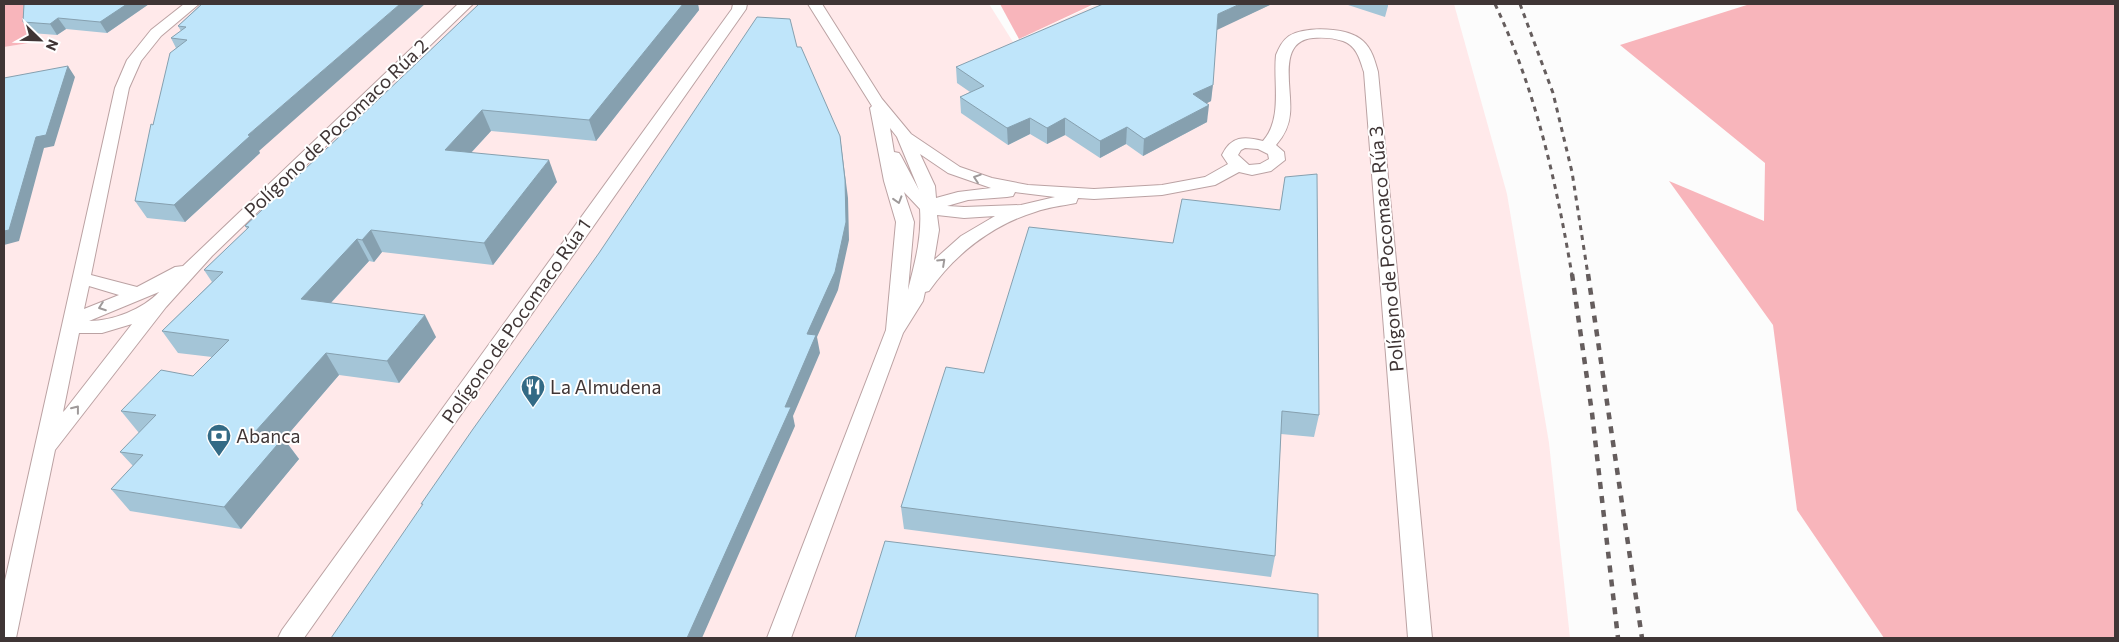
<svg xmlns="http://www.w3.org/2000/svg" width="2119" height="642" font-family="Commissioner,sans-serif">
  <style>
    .built { fill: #ffe9ea }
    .green { fill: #f8b5bb }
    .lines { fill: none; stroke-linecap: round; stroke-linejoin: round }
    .street-casing { stroke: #bba2a3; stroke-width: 2 }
    .street { fill: #fff; fill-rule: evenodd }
    .rail-far1 { stroke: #655d5d; stroke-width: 3; stroke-dasharray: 5 5; stroke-linecap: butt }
    .rail { stroke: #655d5d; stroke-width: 4.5; stroke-dasharray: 7 7; stroke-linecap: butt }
    .wall { fill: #a4c5d7 }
    .shaded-wall { fill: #86a0af }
    .building { fill: #bfe5fa; stroke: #86a0af }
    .oneway { stroke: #9f9a9a }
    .labels { text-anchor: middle; stroke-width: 4; stroke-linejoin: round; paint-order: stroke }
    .street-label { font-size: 19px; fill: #3f3535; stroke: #fff }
    .poi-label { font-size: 19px; fill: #3f3535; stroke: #fff; text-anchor: start }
  </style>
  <rect width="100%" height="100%" fill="#fcfcfc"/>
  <path class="built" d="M29,4h960l24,38 84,-38h357l53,190 42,249 21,195h-1566v-591l25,-4z"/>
  <g class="green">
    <path d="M4,4h25l2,29 -2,10 -25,4z"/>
    <path d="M1000,4h94l-75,35z"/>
    <path d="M1750,4h365v634h-231l-87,-128 -24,-185 -104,-144 95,40 1,-58 -145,-118z"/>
  </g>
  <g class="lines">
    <defs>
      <g id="street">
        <path d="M184,4h15l-38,32 -20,25 -12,27 -38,187 46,12 38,-20 8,-1 275,-262h15l-261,252 -46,51 -111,143 -39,188h-12v-53l111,-497 12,-28 24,-30zM89,286l30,9 -35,14zM159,292c-16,17 -46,29 -70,29zM132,324l-67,86 -2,2 16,-79h23z"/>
        <path d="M733,4h14l-1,5 -442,629h-26l4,-8 450,-621z"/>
        <path d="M808,4h14l60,95 29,35 49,33 32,11 36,7 66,4 68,-4 43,-8 23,-13 -6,-9c9,-19 22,-19 41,-14 20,-23 10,-58 13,-86 3,-7 6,-14 13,-19 17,-10 59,-9 74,5 9,8 12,20 15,31l54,566h-24l-44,-566c-4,-12 -7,-26 -21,-31 -9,-3 -20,-4 -30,-3 -37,3 -20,52 -23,76 -1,12 -6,22 -14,31l8,7 1,8 -14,11 -19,4 -13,-3 -24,13 -53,10 -68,4 -16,-1 -2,5c-14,3 -28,4 -41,9 -43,13 -81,43 -106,79l-4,1 -2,9 -20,32 -112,305h-24l119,-308 10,-108 -12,-41 -14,-73 2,-2zM890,128l7,9 22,53 -18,-34 -2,-3 -5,-1zM1245,148l13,1 10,5 1,5 -9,5 -11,1 -11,-10 3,-5zM920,154l28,19 43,15 -33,4 -22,6 -1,-12zM904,192l16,17c2,29 -5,53 -12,81l6,-68zM1015,192l40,5 -34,8 -57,2 -17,-1 21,-6 39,-3 6,-1zM937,215l27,3 31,-2 -34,20 -27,24 5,-30z"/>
      </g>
    </defs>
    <use href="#street" class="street-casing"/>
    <use href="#street" class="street"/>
    <g class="rail-far1">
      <path d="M1495,4c41,87 61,177 77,271"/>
      <path d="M1520,4l33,89 19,79 16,103"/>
    </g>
    <g class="rail">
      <path d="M1572,274l20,139 26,225"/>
      <path d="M1588,274l54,364"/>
    </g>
  </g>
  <g class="wall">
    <path d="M24,4h125l-42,29 -41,-4 -9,6 -26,-2 -8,-11z"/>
    <path d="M479,4h219l1,6 -103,131 -105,-10 -20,22 86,29 -64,83 -111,-13 -8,10 -5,-1 -38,42 105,34 -37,46 -60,-8 -55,64 15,20 -58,70 -111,-18 -19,-22 22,-23 -13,-14 19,-19 -18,-22 72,-35 19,-19 -34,-4 -16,-22 50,-49 -8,-12 43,-41 -2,-3z"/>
    <path d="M1272,4l-55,25 -6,72 -4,2v19l-64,34 -17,-12 -26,14 -35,-23 -18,9 -17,-10 -22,11 -47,-32 -1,-16 10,-5 -13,-9 -1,-16z"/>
    <path d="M1345,4h43v2l-3,11z"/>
    <path d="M200,5l60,148 -75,69 -38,-4 -12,-17 18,-76 23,-77 -5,-10 10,-7 -3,-5z"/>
    <path d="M1285,177l34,238 -5,22 -33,-3 -6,122 -4,21 -367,-48 -3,-22 83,-134 189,-130 107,-33z"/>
  </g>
  <g class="shaded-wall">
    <path d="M127,4h22l-42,29 -7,-11z"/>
    <path d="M400,4h25l-166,147 1,2 -75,69 -11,-17 74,-70z"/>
    <path d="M683,4h15l1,6 -103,131 -7,-21z"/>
    <path d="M1240,4h32l-55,26 1,-16z"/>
    <path d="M58,18l8,11 -9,6 -7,-11z"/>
    <path d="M68,66l7,11 -21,69 -10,2 -25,93 -15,4v-14l32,-94z"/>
    <path d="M1213,85l-2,16 -19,10 1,-17z"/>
    <path d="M1209,105l-2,17 -64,34 1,-17z"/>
    <path d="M482,110l9,21 -37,40 -9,-21z"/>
    <path d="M1030,118v16l-22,11 -1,-17z"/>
    <path d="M1065,118v17l-18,9v-16z"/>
    <path d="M1127,127l-1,17 -26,14v-17z"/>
    <path d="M840,136l8,62 1,42 -11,50 -21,47 3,16 -27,63 2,10 -93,212h-15l98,-231 22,-73z"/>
    <path d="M549,160l8,22 -64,83 -9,-22z"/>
    <path d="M371,230l11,22 -8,10 -12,-22z"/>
    <path d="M357,239l12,22 -55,60 -13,-22z"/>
    <path d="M425,315l11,22 -37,46 -12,-22z"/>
    <path d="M326,353l13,22 -55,64 15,20 -58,70 -17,-22 30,-74z"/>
  </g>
  <g class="building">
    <path d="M24,4h103l-27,18 -42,-4 -8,6 -27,-2z"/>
    <path d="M202,4h198l-152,131 2,1 -76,69 -39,-4 16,-77 2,1 17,-72 17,-13 -16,-2 15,-11 -8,-1z"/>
    <path d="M479,4h204l-94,116 -107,-10 -37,40 104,10 -65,83 -113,-13 -9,10 -5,-1 -56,60 124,16 -38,46 -61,-8 -72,80 29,5 -59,69 -113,-18 32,-34 -23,-3 36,-37 -35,-4 40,-41 32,6 36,-36 -67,-9 61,-59 -19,-2 45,-43 -4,-1z"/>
    <path d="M1103,4h137l-22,10 -5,71 -20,9 16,11 -65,34 -17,-12 -27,14 -35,-23 -18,10 -17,-10 -23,10 -47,-31 24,-11 -28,-19z"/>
    <path d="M757,17l33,2 7,28h4l39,89 5,44 1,42 -11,50 -28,62 9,1 -31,72h6l-104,231h-356l92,-134h-2l52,-75 126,-176z"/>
    <path d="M68,66l-22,69 -10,2 -27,93 -5,1v-153z"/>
    <path d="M1317,174l2,241 -37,-4 -7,145 -374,-49 45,-140 38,6 45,-146 144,16 9,-44 98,11 5,-33z"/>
    <path d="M885,541l433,53v44h-463z"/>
  </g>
  <defs><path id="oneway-chevron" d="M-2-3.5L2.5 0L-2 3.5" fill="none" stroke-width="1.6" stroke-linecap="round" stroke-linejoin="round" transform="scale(1.25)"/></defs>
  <g class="oneway">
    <use href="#oneway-chevron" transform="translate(977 178) rotate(-161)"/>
    <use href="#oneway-chevron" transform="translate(898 200) rotate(73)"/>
    <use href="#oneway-chevron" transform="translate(942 262) rotate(-43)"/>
    <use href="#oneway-chevron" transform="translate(102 307) rotate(160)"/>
    <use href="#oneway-chevron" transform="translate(76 409) rotate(-52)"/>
  </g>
  <defs>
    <symbol id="restaurant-pin" viewBox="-11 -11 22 30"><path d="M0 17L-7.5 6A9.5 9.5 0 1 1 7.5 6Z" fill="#336a85" stroke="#fff"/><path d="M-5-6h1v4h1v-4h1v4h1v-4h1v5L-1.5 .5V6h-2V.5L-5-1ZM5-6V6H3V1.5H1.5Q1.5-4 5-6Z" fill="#fff"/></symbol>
    <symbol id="bank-pin" viewBox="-11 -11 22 30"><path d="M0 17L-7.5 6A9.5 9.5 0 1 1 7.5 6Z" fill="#336a85" stroke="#fff"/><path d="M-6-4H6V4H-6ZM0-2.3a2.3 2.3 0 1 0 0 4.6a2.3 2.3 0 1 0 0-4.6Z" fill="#fff"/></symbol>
  </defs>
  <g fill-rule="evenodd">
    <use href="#restaurant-pin" x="519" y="373" width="28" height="38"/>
    <use href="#bank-pin" x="205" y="422" width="28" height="38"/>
  </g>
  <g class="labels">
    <g class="street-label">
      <text transform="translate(336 128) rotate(-44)" y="7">Polígono de Pocomaco Rúa 2</text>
      <text transform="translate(1386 249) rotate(-95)" y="7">Polígono de Pocomaco Rúa 3</text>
      <text transform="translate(516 321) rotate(-55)" y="7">Polígono de Pocomaco Rúa 1</text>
    </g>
    <g class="poi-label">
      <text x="550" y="394">La Almudena</text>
      <text x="236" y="443">Abanca</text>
    </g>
  </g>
  <rect width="2119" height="642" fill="none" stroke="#3f3535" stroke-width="10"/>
  <g transform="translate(40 40) rotate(113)" stroke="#ffffff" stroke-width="4" paint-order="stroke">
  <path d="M0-4L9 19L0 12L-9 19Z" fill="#3f3535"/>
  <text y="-8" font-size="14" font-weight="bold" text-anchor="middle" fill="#3f3535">N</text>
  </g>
</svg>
